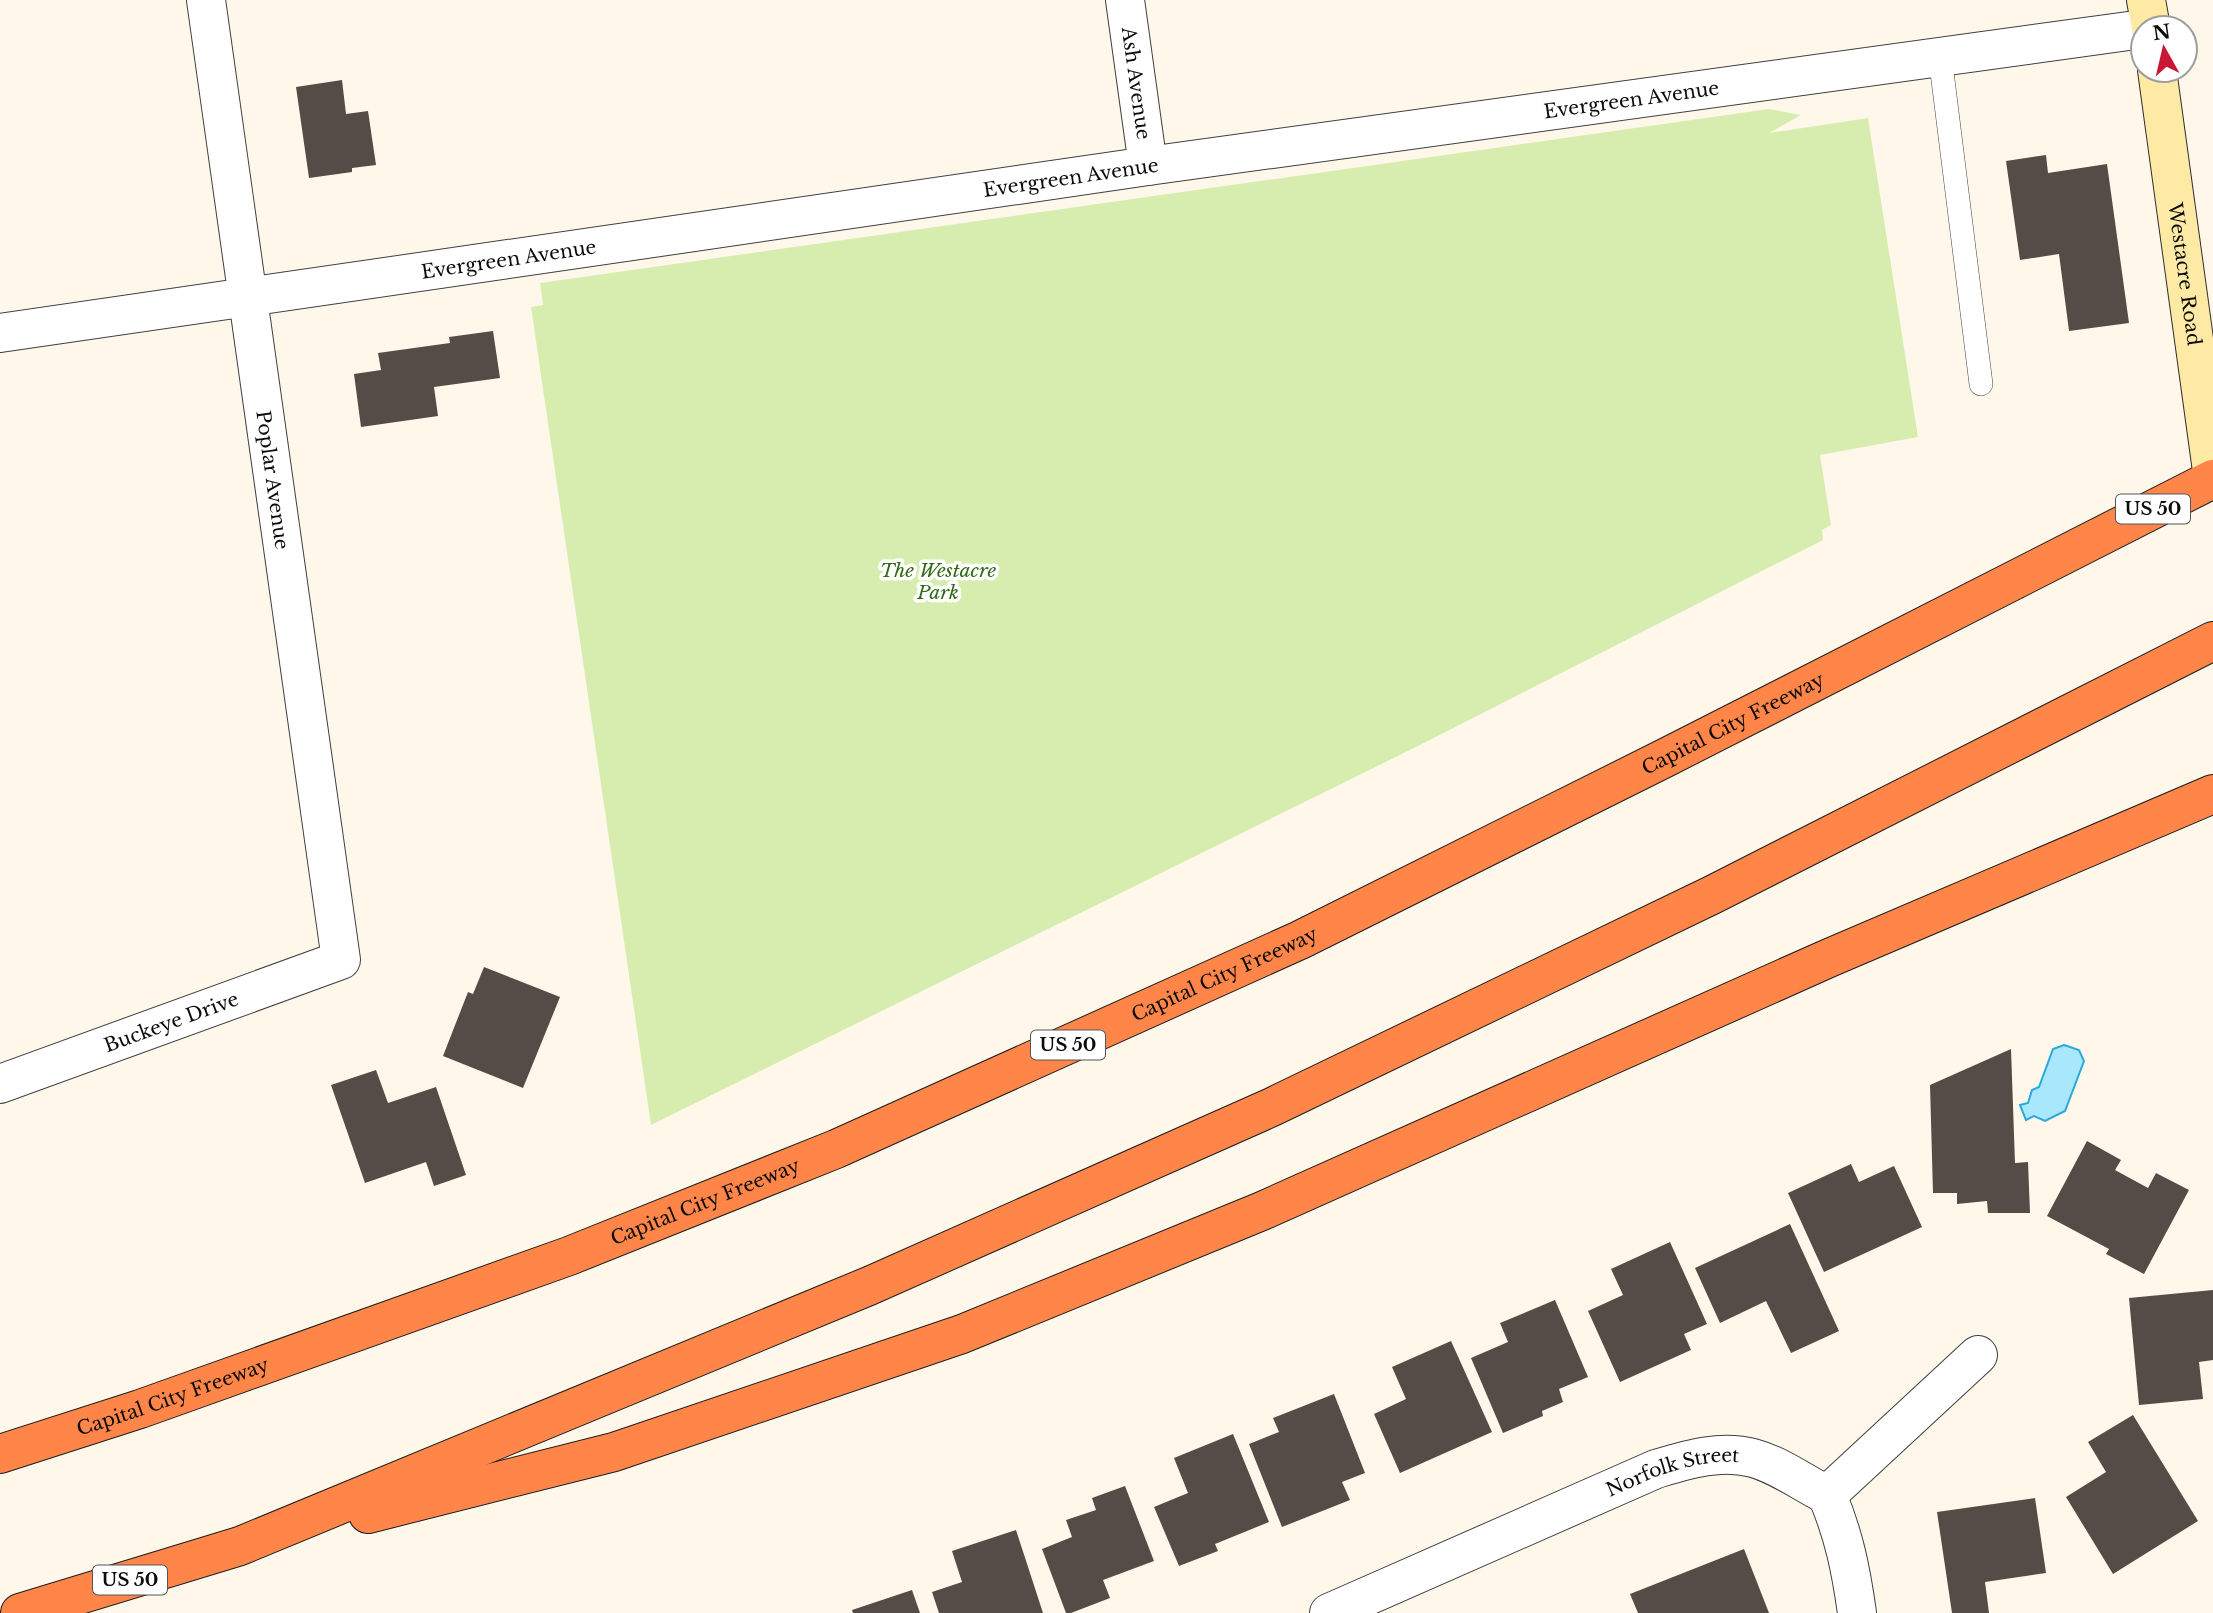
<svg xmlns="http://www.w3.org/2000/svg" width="2213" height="1613" font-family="'Libre Baskerville',serif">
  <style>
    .green { fill: #d7edb0 }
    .water { fill: #a9e7fc; stroke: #29a9db; stroke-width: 2 }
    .building { fill: #554b47 }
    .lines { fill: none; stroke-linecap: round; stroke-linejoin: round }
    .lane-casing { stroke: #3f3f3f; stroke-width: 24 }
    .street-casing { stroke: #3f3f3f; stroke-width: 40 }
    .secondary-casing { stroke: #2e2e2e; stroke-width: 40 }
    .highway-casing { stroke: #1d1d1d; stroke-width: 40 }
    .lane { stroke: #fff; stroke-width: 23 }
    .street { stroke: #fff; stroke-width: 38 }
    .secondary { stroke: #ffeaa5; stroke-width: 38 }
    .highway { stroke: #ff8548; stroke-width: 38 }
    .labels { text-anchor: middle; stroke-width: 7; stroke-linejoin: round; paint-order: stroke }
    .shield { fill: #fff; stroke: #555; stroke-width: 2 }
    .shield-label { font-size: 18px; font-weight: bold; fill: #0c0c0c }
    .street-label { font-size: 19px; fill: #0c0c0c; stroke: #fff }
    .park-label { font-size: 19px; font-style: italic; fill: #316916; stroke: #fff }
  </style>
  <rect width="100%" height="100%" fill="#fff8ea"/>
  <path class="green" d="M1769,109l32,6 -32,18 99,-15 50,319 -98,18 11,70 -9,5 1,10 -403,205 -769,380 -120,-818 12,-2 -3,-22z"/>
  <path class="water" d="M2064,1045l15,5 5,11 -19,50 -20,10 -11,-5 -8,4 -6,-15 8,-2 4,-13 7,-3 14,-38z"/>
  <g class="building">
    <path d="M342,80l4,34 22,-3 8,54 -24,3v4l-43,6 -13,-91z"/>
    <path d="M2046,155l2,18 59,-9 22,159 -60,8 -10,-77 -39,6 -14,-99z"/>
    <path d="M493,331l7,47 -66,9 4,29 -77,11 -7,-53 27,-4 -3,-17 72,-10 -1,-6z"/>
    <path d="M484,967l76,30 -37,91 -80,-32 25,-64 5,2z"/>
    <path d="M2011,1049l4,114 13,-1 2,51h-42l-1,-12 -30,3v-11h-24l-3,-108z"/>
    <path d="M376,1070l12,33 48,-16 30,88 -32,11 -8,-24 -61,21 -34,-98z"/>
    <path d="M2087,1141l34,19 -6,10 33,18 8,-15 33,17 -45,84 -38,-20 3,-5 -62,-33z"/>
    <path d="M1851,1164l8,18 35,-16 28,61 -98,45 -36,-79z"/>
    <path d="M1790,1224l49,107 -48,22 -25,-52 -46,22 -25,-55z"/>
    <path d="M1670,1242l37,82 -23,10 7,16 -71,32 -32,-71 35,-16 -12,-26z"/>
    <path d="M2213,1290v70l-14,2 4,37 -64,6 -10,-107z"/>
    <path d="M1555,1300l33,77 -29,12 4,13 -21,9 1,5 -40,17 -32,-75 37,-16 -8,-19z"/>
    <path d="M1451,1341l41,91 -92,41 -26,-59 32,-15 -14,-32z"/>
    <path d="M1334,1394l31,79 -23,9 8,18 -68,27 -33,-83 30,-12 -6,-14z"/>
    <path d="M2133,1415l65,106 -85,53 -47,-77 40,-25 -18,-30z"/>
    <path d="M1233,1434l36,88 -54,22 3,7 -39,15 -25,-59 34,-14 -14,-35z"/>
    <path d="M1125,1486l29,75 -51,19 7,18 -39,15h-5l-24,-64 30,-12 -6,-17 30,-10 -4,-12z"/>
    <path d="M2035,1498l11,75 -61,9 4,31h-37l-15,-101z"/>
    <path d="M1016,1530l27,83h-104l-7,-21 30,-10 -10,-31z"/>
    <path d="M1744,1549l25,64h-131l-8,-19z"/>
    <path d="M912,1590l8,23h-67l-1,-3z"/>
  </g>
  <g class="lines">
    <defs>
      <path id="lane" d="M1940,56l41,328"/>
      <g id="street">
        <path id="s1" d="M1125,0l23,166"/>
        <path id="s2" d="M0,333l1148,-167 995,-137"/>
        <path id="s3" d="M0,1084l341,-124 -135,-960"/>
        <path d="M1827,1495l151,-140"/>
        <path d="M1827,1495c17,40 24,75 30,118"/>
        <path id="s4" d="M1329,1613l327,-144c30,-9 64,-20 97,-11 26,7 50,25 74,37"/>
      </g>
      <g id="secondary">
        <path d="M2146,0l5,28"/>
        <path id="s5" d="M2157,70l56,408"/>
      </g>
      <g id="highway">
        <path id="s6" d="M0,1454l140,-45 429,-153 267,-107 464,-209 365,-182 548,-279"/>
        <path d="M368,1514l246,-62 348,-118 300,-123 567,-253 384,-164"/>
        <path d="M20,1613l220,-67 629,-260 403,-179 440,-212 501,-254"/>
      </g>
    </defs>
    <use href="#lane" class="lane-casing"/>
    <use href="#street" class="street-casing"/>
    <use href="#secondary" class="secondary-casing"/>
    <use href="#highway" class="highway-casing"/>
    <use href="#lane" class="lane"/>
    <use href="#street" class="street"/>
    <use href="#secondary" class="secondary"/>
    <use href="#highway" class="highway"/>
  </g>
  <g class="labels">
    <g class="shield">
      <rect x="2116" y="494.5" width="74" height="29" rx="5"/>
      <rect x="1031" y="1030.5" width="74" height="29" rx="5"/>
      <rect x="93" y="1565.5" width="74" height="29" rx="5"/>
    </g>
    <g class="shield-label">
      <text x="2153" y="515">US 50</text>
      <text x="1068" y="1051">US 50</text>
      <text x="130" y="1586">US 50</text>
    </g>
    <g class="street-label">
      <text dy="7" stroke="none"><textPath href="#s1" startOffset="84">Ash Avenue</textPath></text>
      <text dy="7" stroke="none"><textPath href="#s2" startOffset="1648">Evergreen Avenue</textPath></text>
      <text dy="7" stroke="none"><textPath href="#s2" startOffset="1082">Evergreen Avenue</textPath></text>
      <text dy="7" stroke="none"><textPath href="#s2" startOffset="514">Evergreen Avenue</textPath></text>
      <text dy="7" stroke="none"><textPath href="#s5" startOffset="206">Westacre Road</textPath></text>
      <text transform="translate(273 480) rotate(82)" y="7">Poplar Avenue</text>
      <text dy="7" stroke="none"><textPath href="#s6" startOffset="1883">Capital City Freeway</textPath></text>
      <text dy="7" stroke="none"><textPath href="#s6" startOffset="1316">Capital City Freeway</textPath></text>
      <text dy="7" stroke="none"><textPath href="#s3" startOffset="182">Buckeye Drive</textPath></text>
      <text dy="7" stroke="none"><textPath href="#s6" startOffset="749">Capital City Freeway</textPath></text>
      <text dy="7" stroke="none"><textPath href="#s6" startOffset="182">Capital City Freeway</textPath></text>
      <text dy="7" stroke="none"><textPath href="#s4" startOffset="373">Norfolk Street</textPath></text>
    </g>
    <g class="park-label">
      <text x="938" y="577">The Westacre<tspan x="938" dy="22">Park</tspan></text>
    </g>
  </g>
  <g transform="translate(2164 49) rotate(352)"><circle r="33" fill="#ffffff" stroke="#9e9e9e" stroke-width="2"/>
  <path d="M0-5L12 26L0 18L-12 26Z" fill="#c91635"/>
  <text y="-10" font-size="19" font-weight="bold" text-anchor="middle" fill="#0c0c0c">N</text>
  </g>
</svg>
